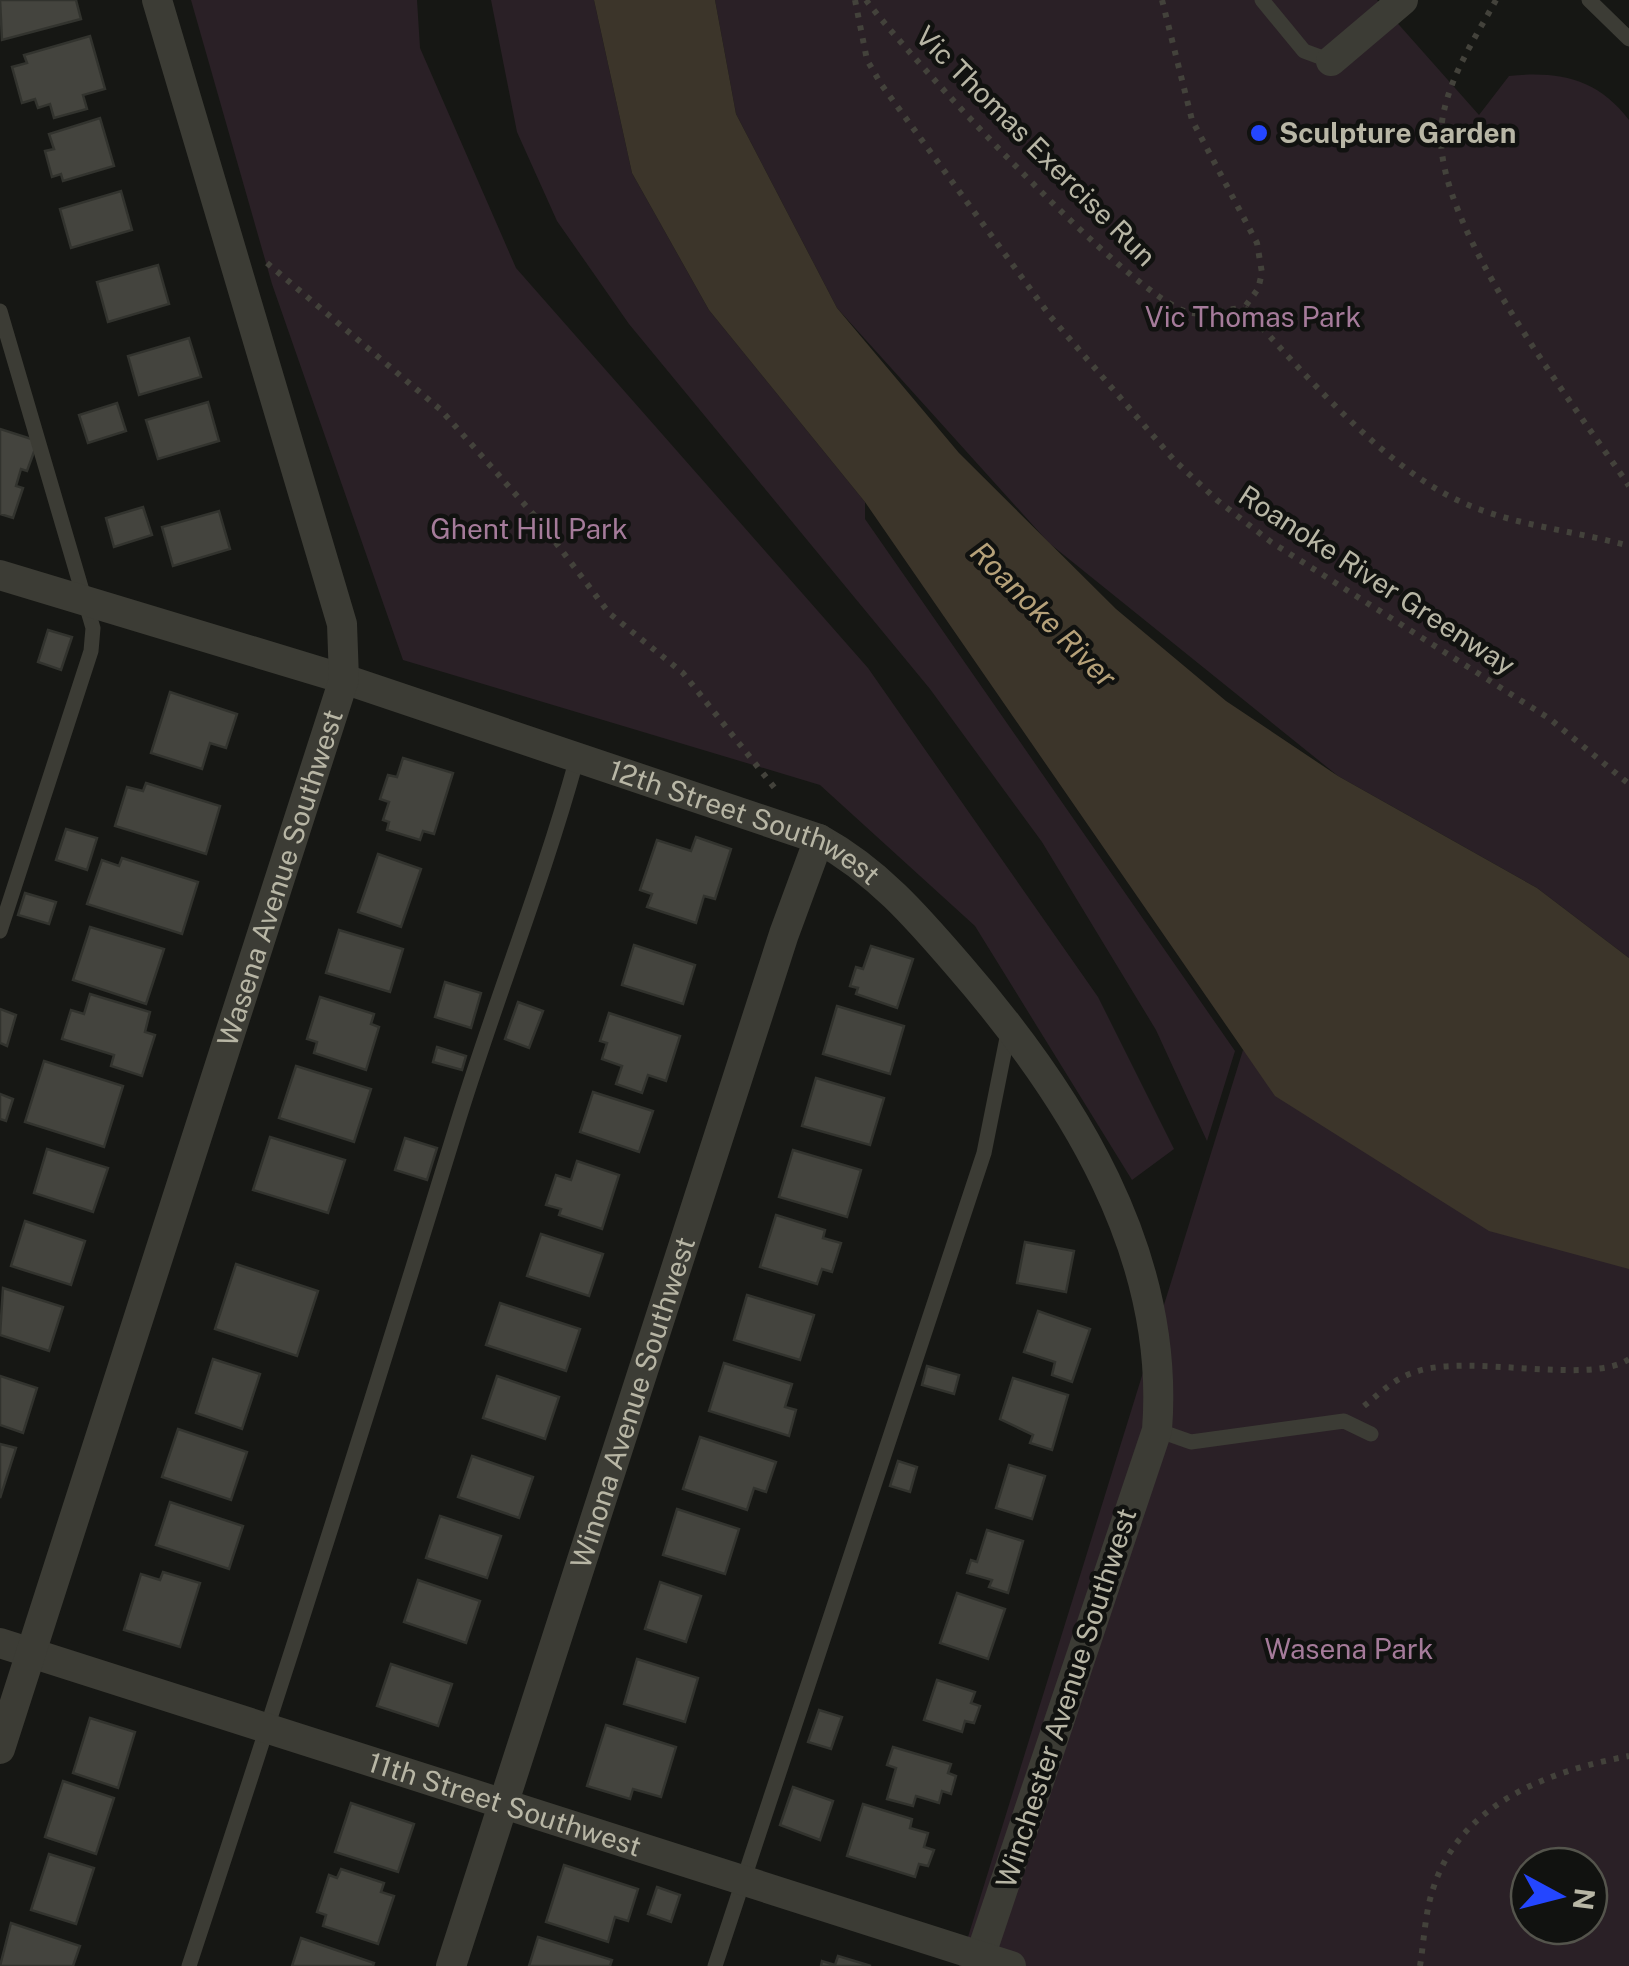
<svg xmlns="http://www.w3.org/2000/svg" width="1629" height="1966" font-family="'Public Sans',sans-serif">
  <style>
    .green { fill: #2a2026; fill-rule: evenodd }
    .water { fill: #3c352a }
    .building { fill: #44443e; stroke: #32332e; stroke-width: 2.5 }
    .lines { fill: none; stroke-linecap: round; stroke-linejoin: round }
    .path { stroke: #43423b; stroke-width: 6; stroke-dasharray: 5 8; stroke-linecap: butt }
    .lane { stroke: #3c3c35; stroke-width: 15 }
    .street { stroke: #3c3c35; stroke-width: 30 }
    .poi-dot { fill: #2446ff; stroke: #111210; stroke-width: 4 }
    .labels { text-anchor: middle; stroke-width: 9; stroke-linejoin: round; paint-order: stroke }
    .poi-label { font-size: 28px; font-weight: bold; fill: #b8b6a5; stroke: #111210; text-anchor: start }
    .street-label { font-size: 28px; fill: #b8b6a5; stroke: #111210 }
    .park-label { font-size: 28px; fill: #a57b9a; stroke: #111210 }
    .water-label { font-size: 30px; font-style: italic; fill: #b6a179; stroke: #111210 }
  </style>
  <rect width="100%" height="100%" fill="#161714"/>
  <g class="green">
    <path d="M191,0h226l3,48 96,220 352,400 230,329 76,152 -42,31 -157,-254 -155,-141 -417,-125 -131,-376z"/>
    <path d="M491,0h103l38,173 77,137 156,192v17l370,532 -28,90 -51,-111 -114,-188 -112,-153 -301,-365 -72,-103 -40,-89z"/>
    <path d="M715,0h662l102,115 30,-39c49,-5 88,2 120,44v838l-92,-70 -199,-112 -289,-233 -212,-235 -101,-194z"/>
    <path d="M1243,1050l157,125 229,77v714h-670zM1529,1866h60v60h-60z"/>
  </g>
  <path class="water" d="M594,0h121l21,114 101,194 122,145 157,156 110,92 112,75 199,112 92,70v311l-140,-38 -214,-135 -410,-594 -156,-192 -77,-137z"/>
  <g class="building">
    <path d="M0,0h76l5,19 -79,21z"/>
    <path d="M90,36l15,53 -22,6 4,14 -33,9 -4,-14 -12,4 -3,-9 -13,4 -10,-36 15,-4 -3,-8z"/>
    <path d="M100,118l14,48 -51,15 -2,-7 -9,3 -7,-26 9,-2 -5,-15z"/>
    <path d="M121,191l11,39 -61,18 -11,-39z"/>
    <path d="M158,265l11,39 -61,18 -11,-40z"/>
    <path d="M189,338l12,39 -62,18 -11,-39z"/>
    <path d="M208,402l11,39 -61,18 -12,-39z"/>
    <path d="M117,403l9,28 -38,12 -9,-28z"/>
    <path d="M0,429l38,12 -11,30 -6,-2 -5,17 7,2 -10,30 -13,-4z"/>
    <path d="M143,507l9,28 -38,12 -8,-29z"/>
    <path d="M219,511l11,38 -57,17 -11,-39z"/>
    <path d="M48,630l24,7 -11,33 -23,-8z"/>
    <path d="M170,692l67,22 -11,34 -16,-5 -8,26 -51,-16z"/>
    <path d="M403,758l50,15 -19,61 -11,-3 -3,9 -33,-10 2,-8 -6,-2 6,-18 -9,-3 8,-24 9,2z"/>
    <path d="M146,783l74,23 -14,48 -91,-28 12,-39 16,4z"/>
    <path d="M66,829l31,9 -10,32 -31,-10z"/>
    <path d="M696,837l35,12 -16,50 -11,-3 -8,27 -49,-16 5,-13 -12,-4 17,-50 34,11z"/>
    <path d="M378,854l43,15 -20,58 -43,-15z"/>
    <path d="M122,858l76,24 -16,52 -95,-30 15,-44 17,6z"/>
    <path d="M25,893l31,9 -7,22 -31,-9z"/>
    <path d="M90,927l74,22 -18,55 -73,-24z"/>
    <path d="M339,930l64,19 -13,43 -64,-19z"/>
    <path d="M634,945l61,20 -12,39 -61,-19z"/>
    <path d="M871,946l42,13 -16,49 -41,-14 2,-6 -8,-2 6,-19 7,2z"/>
    <path d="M445,982l36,11 -10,35 -36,-11z"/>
    <path d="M90,994l60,18 -5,20 10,3 -13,41 -31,-10 3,-11 -52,-16 9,-29 13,4z"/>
    <path d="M320,997l54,17 -3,10 8,3 -13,43 -52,-17 3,-11 -10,-3z"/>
    <path d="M518,1002l25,9 -14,37 -24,-9z"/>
    <path d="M837,1006l67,20 -14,48 -67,-20z"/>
    <path d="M0,1009l16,6 -9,31 -7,-3z"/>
    <path d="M609,1013l71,23 -14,45 -18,-6 -6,18 -26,-9 6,-18 -20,-7 5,-16 -7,-2z"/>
    <path d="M437,1047l29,9 -4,14 -29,-8z"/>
    <path d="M44,1061l79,25 -19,61 -79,-25z"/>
    <path d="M296,1066l75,23 -17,53 -75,-24z"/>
    <path d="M816,1078l68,20 -14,47 -68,-19z"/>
    <path d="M593,1092l60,19 -14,41 -59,-20z"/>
    <path d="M0,1094l13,5 -7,22 -6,-2z"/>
    <path d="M270,1137l75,23 -17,53 -75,-23z"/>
    <path d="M405,1138l32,10 -10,32 -32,-10z"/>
    <path d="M47,1149l61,19 -15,44 -59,-19z"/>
    <path d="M793,1150l68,20 -14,47 -68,-20z"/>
    <path d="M577,1161l42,14 -17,54 -43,-14 2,-6 -15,-4 10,-30 15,5z"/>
    <path d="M776,1215l49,15 -2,8 18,5 -9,29 -10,-3 -5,15 -57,-17z"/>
    <path d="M25,1221l60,20 -14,44 -60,-19z"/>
    <path d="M541,1234l62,20 -14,42 -62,-20z"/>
    <path d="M1025,1242l49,9 -8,41 -49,-9z"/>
    <path d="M236,1264l82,27 -21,65 -82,-27z"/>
    <path d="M3,1288l60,19 -14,44 -49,-16z"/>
    <path d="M747,1295l67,20 -14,45 -66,-20z"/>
    <path d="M500,1303l80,26 -14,42 -80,-26z"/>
    <path d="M1038,1311l52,18 -18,53 -20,-7 3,-13 -31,-10z"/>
    <path d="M213,1359l47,15 -18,55 -46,-16z"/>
    <path d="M724,1363l68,21 -7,23 11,3 -7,26 -80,-25z"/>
    <path d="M927,1366l32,9 -5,19 -32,-9z"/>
    <path d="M0,1376l37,12 -14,45 -23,-8z"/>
    <path d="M497,1376l62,21 -14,42 -62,-21z"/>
    <path d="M1013,1378l55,17 -16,55 -22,-7 3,-8 -33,-16z"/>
    <path d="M178,1429l69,23 -16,48 -69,-23z"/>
    <path d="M700,1437l76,25 -10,30 -12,-4 -7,22 -64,-21z"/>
    <path d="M0,1444l16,4 -16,50z"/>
    <path d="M472,1456l61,21 -14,41 -61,-21z"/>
    <path d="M898,1461l19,6 -7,25 -20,-6z"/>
    <path d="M1009,1465l36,11 -13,43 -36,-11z"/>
    <path d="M170,1502l73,24 -14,43 -73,-24z"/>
    <path d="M677,1509l62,20 -14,45 -62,-19z"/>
    <path d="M440,1516l61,20 -14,42 -61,-20z"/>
    <path d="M987,1530l36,11 -15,52 -19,-6 3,-7 -25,-7 4,-13 6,2z"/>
    <path d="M163,1572l37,11 -20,64 -56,-17 17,-56 19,6z"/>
    <path d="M418,1580l62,21 -14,42 -62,-21z"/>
    <path d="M660,1582l41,14 -15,46 -41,-13z"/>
    <path d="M957,1593l48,16 -17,50 -48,-16z"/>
    <path d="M637,1659l61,19 -13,44 -61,-18z"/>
    <path d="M391,1664l61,20 -14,42 -61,-20z"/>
    <path d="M937,1680l38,12 -4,11 9,3 -6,17 -9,-2 -3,11 -38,-12z"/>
    <path d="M819,1710l23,7 -11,32 -23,-7z"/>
    <path d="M90,1718l45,14 -17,56 -45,-15z"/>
    <path d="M606,1725l70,22 -15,50 -28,-8 -3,10 -43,-13z"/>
    <path d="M893,1747l58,17 -3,9 8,3 -5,18 -9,-3 -3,12 -23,-7 -3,10 -26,-7 9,-31 -9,-3z"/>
    <path d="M63,1781l51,17 -18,56 -51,-17z"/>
    <path d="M793,1787l40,14 -13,39 -40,-15z"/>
    <path d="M351,1803l63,21 -16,48 -63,-20z"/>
    <path d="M863,1804l49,15 -2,9 18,5 -4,14 10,3 -6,16 -9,-2 -4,13 -68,-21z"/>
    <path d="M49,1854l45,14 -18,56 -45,-14z"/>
    <path d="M564,1865l74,24 -10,32 -13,-4 -7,25 -62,-20z"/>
    <path d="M341,1869l43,14 -3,9 13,4 -16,48 -55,-18 3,-11 -9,-3 12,-37 8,3z"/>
    <path d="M657,1887l23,8 -9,27 -23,-8z"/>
    <path d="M11,1923l69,23 -7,20h-73z"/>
    <path d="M538,1937l74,23 -2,6h-81z"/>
    <path d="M301,1938l73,25 -1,3h-81z"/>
    <path d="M838,1956l33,10h-50l1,-5 13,4z"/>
  </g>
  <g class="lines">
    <g class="path">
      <path d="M855,0l12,60 14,24 169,232 124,144 44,41 53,41 279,177 79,65"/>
      <path d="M866,0c40,54 270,304 325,313 16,2 37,-4 53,-5"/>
      <path d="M1162,0l30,120 65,123 5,30 -4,16 -14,19"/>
      <path d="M1496,0c-22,40 -53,86 -55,133 -4,97 133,271 188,353"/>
      <path d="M267,263l174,147 100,113 68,90 74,60 94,118"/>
      <path d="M1244,308c60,65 141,162 222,196 51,22 110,27 163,42"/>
      <path d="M1364,1406c16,-13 31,-28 51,-34 54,-19 175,14 214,-13"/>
      <path d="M1420,1966c4,-25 5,-53 13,-77 27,-86 116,-118 196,-133"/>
    </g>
    <g class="lane">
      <path d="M1262,0l42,51 27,10"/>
      <path d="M1589,0l40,39"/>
      <path d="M0,311l93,317 -2,23 -91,280"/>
      <path d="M1157,1430l34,12 153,-21 27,13"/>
      <path d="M189,1966c92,-278 180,-555 266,-835 38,-125 87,-246 122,-373"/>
      <path d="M715,1966l269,-813 25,-125"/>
    </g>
    <g class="street">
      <path d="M1331,61l72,-61"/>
      <path id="s1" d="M0,575l344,104 475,160c58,32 97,77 140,127 112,129 212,287 198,464l-180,536"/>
      <path id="s2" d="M0,1643l1011,323"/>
      <path id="s3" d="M0,1749l344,-1070 -2,-55 -185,-624"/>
      <path id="s4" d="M451,1966l333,-1032 35,-95"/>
    </g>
  </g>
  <circle class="poi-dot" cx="1259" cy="133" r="10"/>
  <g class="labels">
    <g class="poi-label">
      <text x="1279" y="143">Sculpture Garden</text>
    </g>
    <g class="street-label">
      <text transform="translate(1036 146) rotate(45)" y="10">Vic Thomas Exercise Run</text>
      <text transform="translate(1377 580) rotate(33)" y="10">Roanoke River Greenway</text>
      <text dy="10" stroke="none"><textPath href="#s1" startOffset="785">12th Street Southwest</textPath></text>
      <text dy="10" stroke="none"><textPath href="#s3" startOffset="915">Wasena Avenue Southwest</textPath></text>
      <text dy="10" stroke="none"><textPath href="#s4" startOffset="592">Winona Avenue Southwest</textPath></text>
      <text transform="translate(1066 1698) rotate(-72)" y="10">Winchester Avenue Southwest</text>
      <text dy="10" stroke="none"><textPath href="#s2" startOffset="530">11th Street Southwest</textPath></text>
    </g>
    <g class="park-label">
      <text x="1253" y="327">Vic Thomas Park</text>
      <text x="529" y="539">Ghent Hill Park</text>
      <text x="1349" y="1659">Wasena Park</text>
    </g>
    <g class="water-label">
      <text transform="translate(1043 615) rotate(45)" y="10">Roanoke River</text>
    </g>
  </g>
  <g transform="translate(1559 1896) rotate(97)"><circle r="48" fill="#111210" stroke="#54544c" stroke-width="2.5"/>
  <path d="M0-8L18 38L0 25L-18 38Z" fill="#2446ff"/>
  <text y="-15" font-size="28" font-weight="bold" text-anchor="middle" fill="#b8b6a5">N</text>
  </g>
</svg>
